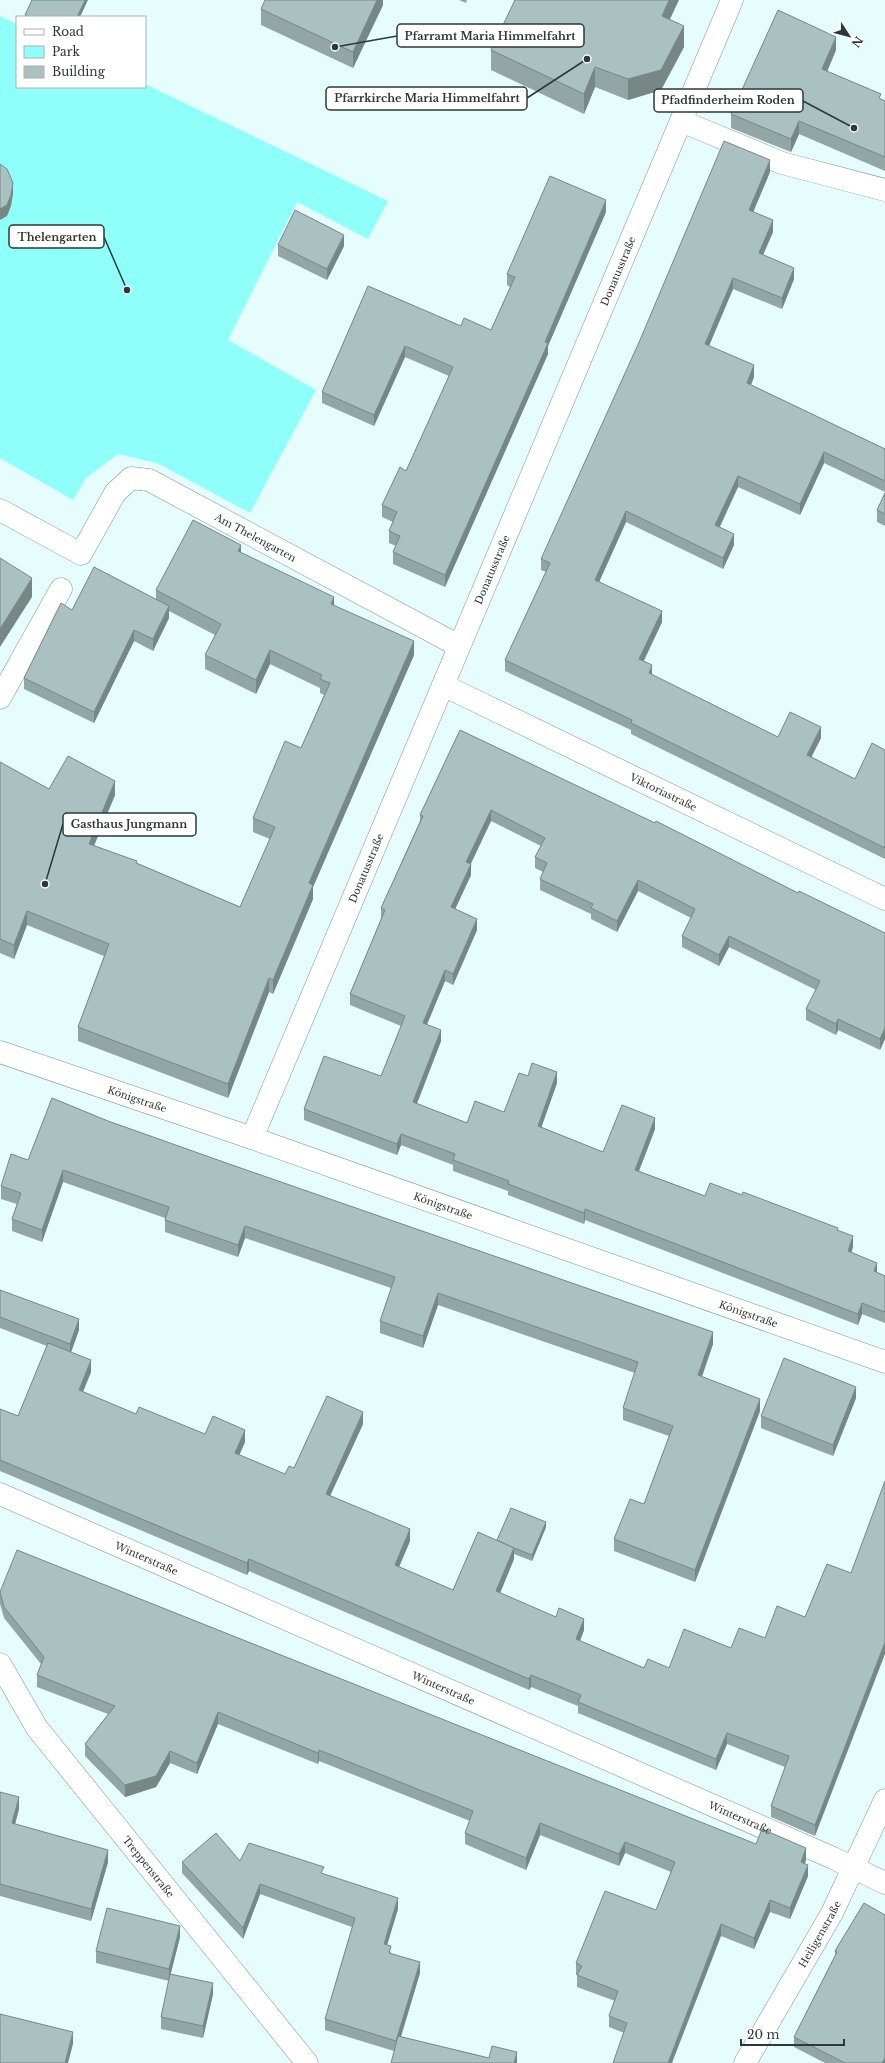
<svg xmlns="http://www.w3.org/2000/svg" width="885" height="2063" font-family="'Libre Baskerville',serif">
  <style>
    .green { fill: #8ffffa }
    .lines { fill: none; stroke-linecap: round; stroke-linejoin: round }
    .minor-casing { stroke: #7f9695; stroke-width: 23 }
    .minor { stroke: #fff; stroke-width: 22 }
    .wall { fill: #91a6a5 }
    .shaded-wall { fill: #768786 }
    .building { fill: #a9c1c0; stroke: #768786 }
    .labels { text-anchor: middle; stroke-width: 4; stroke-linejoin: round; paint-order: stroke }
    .street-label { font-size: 10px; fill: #2e3837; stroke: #fff }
    .leader { fill: none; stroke: #2e3837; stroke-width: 1.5 }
    .callout-dot { fill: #2e3837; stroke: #fff; stroke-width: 1.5 }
    .callout { fill: #fff; stroke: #2e3837; stroke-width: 1.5 }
    .callout-label { font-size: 11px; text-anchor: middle; font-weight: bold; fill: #2e3837 }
  </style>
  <rect width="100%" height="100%" fill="#e5fefd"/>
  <path class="green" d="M0,16l17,8v63h128v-3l243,117 -20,38 -71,-37 -69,138 88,50 -66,123 -93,-50 -39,-9 -32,24 -13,22 -73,-42z"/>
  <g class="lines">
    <defs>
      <g id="minor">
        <path d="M681,121l101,42 103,27"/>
        <path id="s1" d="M0,510l81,44 34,-61 16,-15 18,2 310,166"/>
        <path id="s2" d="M443,685l442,214"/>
        <path d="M0,698l61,-109"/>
        <path id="s3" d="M0,1052l252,86 633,224"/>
        <path id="s4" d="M252,1138l480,-1138"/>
        <path id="s5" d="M0,1494l833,364 52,25"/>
        <path id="s6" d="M0,1664l37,64 270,335"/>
        <path id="s7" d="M745,2063l87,-150 53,-113"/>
      </g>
    </defs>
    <use href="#minor" class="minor-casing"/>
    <use href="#minor" class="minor"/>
  </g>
  <g class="wall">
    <path d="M383,0v5l-30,63 -92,-43v-16z"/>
    <path d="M459,0h8l-1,3z"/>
    <path d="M670,19l14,28 -23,43 -33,10 -33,-13 -11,27 -93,-44v-20z"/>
    <path d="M836,50l-9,22 58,29v70l-86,-37 -8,18 -60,-24v-14z"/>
    <path d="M770,172l-17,40 20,20 -10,23 31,24 -12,30 -49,-20 -24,57 45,31 -3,8 134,64v43l-61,-29 -24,52 -62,-28 -18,40 14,18 -11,24 -97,-47 -27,60 63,40 -18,39 8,14 126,62 43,1 -10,19 44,22 30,-29v109l-254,-125v-4l-126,-59v-11l41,-88 -5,-2v-11z"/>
    <path d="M606,212l-58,134v8l-103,233 -52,-23v-12l3,-6 -7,-3v-12l4,-9 -11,-5v-12l24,-34 43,-95 -44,-19 -31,69 -52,-23v-11l46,-106 93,40 30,4 19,-43 -3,-2v-11z"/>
    <path d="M278,245l66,1 -17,34 -49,-24z"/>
    <path d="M885,493v33l-8,-4v-12z"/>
    <path d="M241,553l93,53 80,49 -101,232v12l-40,95 -4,-2 -41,106 -150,-57v-14l26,-71 -77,-31 -13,34 -14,-6v-191l49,27 66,6 -21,50 43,18 103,44 30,-68 -17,-7v-14l48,-70 23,-53 -4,-2v-5l-50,-24 -14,30 -51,-25v-14l10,-20 -46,-24v7l-16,33 -19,-10 -40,82 -70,-34v-11l48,-68 84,-11v-9z"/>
    <path d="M460,730l338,163 87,40v106l-5,11 -42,-20 -2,5 -30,-15v-11l10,-19 -87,-43 -10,19 -37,-19v-11l9,-18 -53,-27 -21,41 -26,-13v-5l-51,-24v-11l3,-7 -8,-4v-11l6,-11 -50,-25 -20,43v11l-16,34 22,21 -24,55 -8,-4 -18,43 14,17 -24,63 50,19 37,-11 24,-36 29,7 -16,44 62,25 52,-23 -16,42 66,25 37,-1 96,36 15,16 -2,6 26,20 8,3v47l-23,-9 -4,11 -273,-105 -1,4 -76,-29v-4l-55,-20v-6l-52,-20 -4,10 -93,-35v-11l77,-33 20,-50 -51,-21v-11l31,-75v-11l39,-87v-6z"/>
    <path d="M108,1121l605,223 -11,33 58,34 -65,171 -81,-31v-12l30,-35 25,-68 -46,-16v-12l12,-35 -197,-68 -15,43 -43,-15v-12l11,-33 -146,-50 -7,19 -73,-25v-14l-102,-36 -21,60 -30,-11v-12l5,-15 -16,-5v-13l27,-26z"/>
    <path d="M0,1290l79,40 -8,22 20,20 -8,20 53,22 69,20 40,8 -6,13 46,19 78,-50 -33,71 80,46 -11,26 54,23 44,-50 49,-13 -14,34 -18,-7v5l-14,34 84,37 -4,11 64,27h25l96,-30 40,-21 22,-53 -12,272 -44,-19v-11l14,-39 -58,-23 -11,26 -138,-57v-7l-47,-19 -2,3 -280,-119 -2,4 -247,-104v-62l18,7 29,-70 -47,-18z"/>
    <path d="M856,1398l-23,58 -72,-28v-12z"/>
    <path d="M0,1592l756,252 50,16 -1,3 3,13 -18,43 -20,-7 -16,37 -33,-13 -97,97 -15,-6v-11l6,-15 -38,-14v-12h-1v-12l80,-53 15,-38 -46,-19 -6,13 -79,-31 -14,35 -61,-26v-11l5,-12 -151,-60 -1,3 -100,-40 -21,50 -27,-11 -14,24 -31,10 -40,-41v-12l23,-30 -71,-27v-12l4,-11 -37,-46 -4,-14z"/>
    <path d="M0,1792l19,17 -4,15 93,38 -17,59 -91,-25z"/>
    <path d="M240,1861l84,13 74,35 -11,36 4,8 29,20 -19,64 88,21 28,5 -123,-12 -69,-21v-11l27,-92 -92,-33 -17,45 -61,-66v-11z"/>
    <path d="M864,1903l21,160h-60l-31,-16v-10l41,-81v-5z"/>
    <path d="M180,1937l-10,37 43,20 -10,44 -42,-9v-12l8,-36 -73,-18v-12z"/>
  </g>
  <g class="shaded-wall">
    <path d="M85,0h3l-8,17h-3z"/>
    <path d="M377,0h6v5l-30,63v-16z"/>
    <path d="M669,0h10l-17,36v-20z"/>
    <path d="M684,26v21l-23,43 -33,10v-21z"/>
    <path d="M836,37v13l-14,33v-14z"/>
    <path d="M595,67v20l-11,27v-20z"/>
    <path d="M799,121v13l-8,18v-13z"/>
    <path d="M770,160v12l-21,50v-12z"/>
    <path d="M13,183v11l-2,12 -4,10 -7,4v-11z"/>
    <path d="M606,200v12l-58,134v8l-103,233v-12z"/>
    <path d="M773,220v12l-14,32v-11z"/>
    <path d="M344,235v11l-17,34v-11z"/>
    <path d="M794,268v11l-12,30v-11z"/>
    <path d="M733,278v11l-28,66v-11z"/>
    <path d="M405,346v11l-31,69v-11z"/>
    <path d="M754,365v12l-7,17v-11z"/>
    <path d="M824,452v11l-24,52v-11z"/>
    <path d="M738,476v11l-23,49v-11z"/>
    <path d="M626,511v11l-31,69v-11z"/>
    <path d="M734,534v11l-11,24v-11z"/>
    <path d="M241,545v14l-3,-8z"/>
    <path d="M32,578v19l-32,50v-18z"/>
    <path d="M334,597v15l-3,-8z"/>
    <path d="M169,606v12l-16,33v-12z"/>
    <path d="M662,611v11l-23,48v-11z"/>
    <path d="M134,630v11l-40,82v-11z"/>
    <path d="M414,641v14l-101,232v12l-40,95v-14l36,-97z"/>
    <path d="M270,650v14l-14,30v-14z"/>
    <path d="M652,665v11l-3,-3z"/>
    <path d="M821,727v11l-14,28v-11z"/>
    <path d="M115,781v14l-26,63v-14z"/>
    <path d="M491,810v11l-25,52v-11z"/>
    <path d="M471,864v11l-20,43v-11z"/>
    <path d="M638,880v11l-21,41v-11z"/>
    <path d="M27,911v14l-13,34v-14z"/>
    <path d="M477,919v11l-24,55v-11z"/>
    <path d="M729,936v11l-10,19v-11z"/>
    <path d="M445,970v11l-22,53v-11z"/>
    <path d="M269,978v14l-41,106v-14z"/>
    <path d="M838,1019v11l-2,5v-11z"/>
    <path d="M885,1028v11l-5,11v-11z"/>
    <path d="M441,1030v11l-28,72v-11z"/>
    <path d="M557,1072v11l-19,54v-11z"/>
    <path d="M655,1118v11l-20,52v-11z"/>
    <path d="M401,1134v11l-4,10v-11z"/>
    <path d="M63,1170v12l-21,60v-12z"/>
    <path d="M585,1209v11l-1,4v-11z"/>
    <path d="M245,1226v12l-7,19v-12z"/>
    <path d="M853,1236v11l-5,15v-11z"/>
    <path d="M877,1263v11l-3,-3z"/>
    <path d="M438,1293v12l-15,43v-12z"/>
    <path d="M862,1303v11l-4,11v-11z"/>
    <path d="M79,1319v11l-9,25v-11z"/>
    <path d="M713,1332v12l-15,43v-12z"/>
    <path d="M91,1360v12l-12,29v-11z"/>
    <path d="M856,1387v11l-23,58v-11z"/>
    <path d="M760,1399v12l-65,171v-12z"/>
    <path d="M363,1412v12l-37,81v-11z"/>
    <path d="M245,1430v12l-10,23v-12z"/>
    <path d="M546,1522v5l-14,34v-6z"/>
    <path d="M410,1529v12l-15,35v-11z"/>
    <path d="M514,1548v11l-18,44v-12z"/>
    <path d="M249,1559v12l-2,4v-12z"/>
    <path d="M584,1619v11l-8,21v-12z"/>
    <path d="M885,1642v12l-70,182v-11z"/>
    <path d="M531,1675v12l-2,3v-11z"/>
    <path d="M218,1712v12l-21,50v-11z"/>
    <path d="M727,1733v11l-11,26v-11z"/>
    <path d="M319,1750v11l-1,3v-11z"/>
    <path d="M170,1751v12l-14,24 -31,10v-12z"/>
    <path d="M19,1797v12l-7,26v-12z"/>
    <path d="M540,1823v12l-14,35v-12z"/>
    <path d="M625,1842v11l-6,13v-12z"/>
    <path d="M806,1848v12l-5,13v-11z"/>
    <path d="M108,1850v12l-17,59v-12z"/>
    <path d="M808,1865v11l-18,43v-11z"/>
    <path d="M260,1884v10l-17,45v-11z"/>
    <path d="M398,1898v11l-14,46v-11z"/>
    <path d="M770,1900v12l-16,37v-11z"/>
    <path d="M721,1924v12l-49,127h-4z"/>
    <path d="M180,1926v11l-11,44v-12z"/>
    <path d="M420,1962v11l-24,79v-11z"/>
    <path d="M213,1983v11l-10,44v-12z"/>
    <path d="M73,2032v12l-5,19h-3z"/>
    <path d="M517,2052v11h-3z"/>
    <path d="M885,2058v5h-3z"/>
  </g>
  <g class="building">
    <path d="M32,0h53l-8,17h-48l-4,-2z"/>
    <path d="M265,0h112l-24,52 -92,-43z"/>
    <path d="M515,0h154l-7,16 22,10 -23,44 -33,9 -33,-12 -11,27 -93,-44z"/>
    <path d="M778,10l58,27 -14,32 59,25 -2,4 6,3v56l-86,-36 -8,18 -60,-25z"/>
    <path d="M724,141l46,19 -21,50 24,10 -14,33 35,15 -12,30 -49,-20 -28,66 49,21 -7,18 138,66v32l-61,-29 -24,52 -62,-28 -23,49 19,9 -11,24 -97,-47 -31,69 67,31 -23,48 13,6 -3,8 129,64 12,-25 31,15 -14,28 48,24 17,-36 13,7v98l-254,-125 1,-3 -127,-60 45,-97 -9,-4 99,-219z"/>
    <path d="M0,164l7,5 6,14 -2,12 -4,10 -7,4z"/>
    <path d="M550,176l56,24 -61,142 3,1 -103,232 -52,-23 7,-16 -11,-5 8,-19 -15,-7 18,-38 6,4 47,-104 -48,-21 -31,69 -52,-23 46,-106 93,40 3,-8 27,12 24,-53 -8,-3z"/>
    <path d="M295,210l49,25 -17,34 -49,-24z"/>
    <path d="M885,493v21l-8,-4z"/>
    <path d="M193,520l48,25 -3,6 96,46 -3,7 83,37 -105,242 4,2 -40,95 -4,-2 -41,106 -150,-57 31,-83 -82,-33 -13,34 -14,-6v-177l49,27 19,-33 47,25 -26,63 48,17 -1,2 104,44 35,-80 -22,-9 32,-77 16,7 29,-65 -10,-4 2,-4 -52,-25 -14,30 -51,-25 16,-31 -65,-34z"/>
    <path d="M0,558l32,20 -32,51z"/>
    <path d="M94,567l75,39 -16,33 -19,-9 -40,82 -70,-34 37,-75 11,7z"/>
    <path d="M460,730l195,93 1,-2 142,72 1,-2 86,42v95l-5,11 -42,-20 -2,5 -30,-15 14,-28 -91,-45 -10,19 -37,-19 13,-27 -57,-29 -21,41 -26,-13 2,-4 -53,-25 7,-16 -12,-6 10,-19 -54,-28 -25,52 5,2 -20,43 26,12 -24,55 -8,-4 -22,53 18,7 -28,72 54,21 8,-22 29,11 15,-39 9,3 4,-13 25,9 -19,54 65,26 19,-47 33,13 -20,52 70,26 5,-13 32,12 1,-3 95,36 -1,2 16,6 -5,15 29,12 -3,8 11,5v36l-23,-9 -4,11 -273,-105 -1,4 -76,-29 1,-3 -56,-21 2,-6 -54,-20 -4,10 -93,-35 20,-53 57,20 24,-60 -55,-22 35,-84 -4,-2 42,-92 -3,-1z"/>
    <path d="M52,1098l56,23 124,44 481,167 -15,43 62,24 -65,171 -81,-31 16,-40 14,5 29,-78 -50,-18 15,-46 -200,-69 -15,43 -43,-15 15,-44 -150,-51 -7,19 -73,-25 4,-13 -106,-37 -21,60 -30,-11 9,-26 -20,-7 10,-32 17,6z"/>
    <path d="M0,1290l79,29 -9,25 -70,-27z"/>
    <path d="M48,1343l43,17 -12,30 57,24 3,-7 66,27 8,-18 32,14 -10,23 50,21 4,-8 5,2 33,-72 36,16 -37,82 84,35 -15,36 58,25 25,-58 36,16 -18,43 60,26 3,-9 25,11 -8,20 68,29 4,-9 21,9 15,-39 47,19 8,-20 26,10 12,-32 28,11 22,-53 24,9 34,-92v161l-70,183 -44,-19 18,-50 -62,-23 -11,26 -138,-57 3,-7 -50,-20 -2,4 -280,-120 -2,4 -247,-103v-51l18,7z"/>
    <path d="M784,1358l72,29 -23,58 -72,-29z"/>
    <path d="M511,1508l35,14 -14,33 -18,-7 -17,-8z"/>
    <path d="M17,1550l739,294 6,-15 44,19 -5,14 7,3 -18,43 -20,-8 -16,38 -33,-14 -53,139h-55l14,-40 -18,-7 9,-25 -41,-16 5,-9 -6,-3 29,-72 51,19 19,-48 -50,-20 -6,12 -79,-31 -14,35 -61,-25 8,-22 -154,-61 -1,3 -100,-41 -21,51 -27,-12 -14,25 -31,9 -40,-41 30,-38 -78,-31 7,-18 -40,-50 -4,-15z"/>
    <path d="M0,1792l19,5 -7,26 96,27 -17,59 -91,-25z"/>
    <path d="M216,1833l24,28 9,-18 75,24 -3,6 77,25 -14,46 7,2 -2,7 31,9 -24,79 -71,-22 30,-101 -95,-34 -17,44 -61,-66z"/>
    <path d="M864,1903l21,12v143l-3,5h-37l-51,-26 43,-85 -2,-1z"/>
    <path d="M107,1908l73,18 -11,43 -73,-18z"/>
    <path d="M170,1974l43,9 -10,43 -42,-9z"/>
    <path d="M0,2014l73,18 -8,31h-65z"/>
    <path d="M398,2036l91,22 3,-12 25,6 -3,11h-123z"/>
  </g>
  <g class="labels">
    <g class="street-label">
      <text dy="4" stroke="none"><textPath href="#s4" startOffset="941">Donatusstraße</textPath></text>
      <text dy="4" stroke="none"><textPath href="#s1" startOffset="323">Am Thelengarten</textPath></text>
      <text dy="4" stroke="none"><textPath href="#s4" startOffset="617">Donatusstraße</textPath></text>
      <text dy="4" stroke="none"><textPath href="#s2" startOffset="245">Viktoriastraße</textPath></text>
      <text dy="4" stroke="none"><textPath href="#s4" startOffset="293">Donatusstraße</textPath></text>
      <text dy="4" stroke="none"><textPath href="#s3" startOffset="145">Königstraße</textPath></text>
      <text dy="4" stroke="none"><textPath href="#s3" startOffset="469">Königstraße</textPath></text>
      <text dy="4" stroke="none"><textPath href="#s3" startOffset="793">Königstraße</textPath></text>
      <text dy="4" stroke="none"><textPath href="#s5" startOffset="160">Winterstraße</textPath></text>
      <text dy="4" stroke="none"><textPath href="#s5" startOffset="484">Winterstraße</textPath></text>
      <text dy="4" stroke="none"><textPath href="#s5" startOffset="808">Winterstraße</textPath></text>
      <text dy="4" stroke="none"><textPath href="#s6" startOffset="252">Treppenstraße</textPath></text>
      <text dy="4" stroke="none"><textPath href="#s7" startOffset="149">Heiligenstraße</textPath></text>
    </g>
  </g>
  <path class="leader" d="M335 47L397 36M587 59L527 98M854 128L803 101M127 290L104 237M45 884L63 824"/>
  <g class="callout-dot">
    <circle cx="335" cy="47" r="4"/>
    <circle cx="587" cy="59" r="4"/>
    <circle cx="854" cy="128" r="4"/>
    <circle cx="127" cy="290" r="4"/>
    <circle cx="45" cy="884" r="4"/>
  </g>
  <g class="callout">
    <rect x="397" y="24" width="187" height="23" rx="4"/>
    <rect x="326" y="87" width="201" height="23" rx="4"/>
    <rect x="654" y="89" width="149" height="23" rx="4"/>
    <rect x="9" y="225" width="95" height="23" rx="4"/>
    <rect x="63" y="813" width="133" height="23" rx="4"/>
  </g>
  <g class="callout-label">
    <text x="490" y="40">Pfarramt Maria Himmelfahrt</text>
    <text x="427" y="102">Pfarrkirche Maria Himmelfahrt</text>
    <text x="728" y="104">Pfadfinderheim Roden</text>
    <text x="57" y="241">Thelengarten</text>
    <text x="129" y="828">Gasthaus Jungmann</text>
  </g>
  <rect x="16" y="16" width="130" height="72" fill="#ffffff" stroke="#abafaf"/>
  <rect x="24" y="29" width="20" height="6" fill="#ffffff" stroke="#abafaf"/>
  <text x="52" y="36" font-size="12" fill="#2e3837">Road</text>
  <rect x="24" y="46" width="20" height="12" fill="#8ffffa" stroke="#abafaf"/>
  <text x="52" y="56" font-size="12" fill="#2e3837">Park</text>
  <rect x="24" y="66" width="20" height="12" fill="#a9c1c0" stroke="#abafaf"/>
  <text x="52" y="76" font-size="12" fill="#2e3837">Building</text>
  <g transform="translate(849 36) rotate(126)" stroke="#ffffff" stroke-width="3" paint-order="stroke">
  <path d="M0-3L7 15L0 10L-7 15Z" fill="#2e3837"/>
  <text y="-6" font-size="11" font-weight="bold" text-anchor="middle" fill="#2e3837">N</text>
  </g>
  <path d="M741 2039v6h103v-6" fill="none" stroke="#2e3837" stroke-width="2"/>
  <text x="747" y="2039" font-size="12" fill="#2e3837" stroke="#ffffff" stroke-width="3" paint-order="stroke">20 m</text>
</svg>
